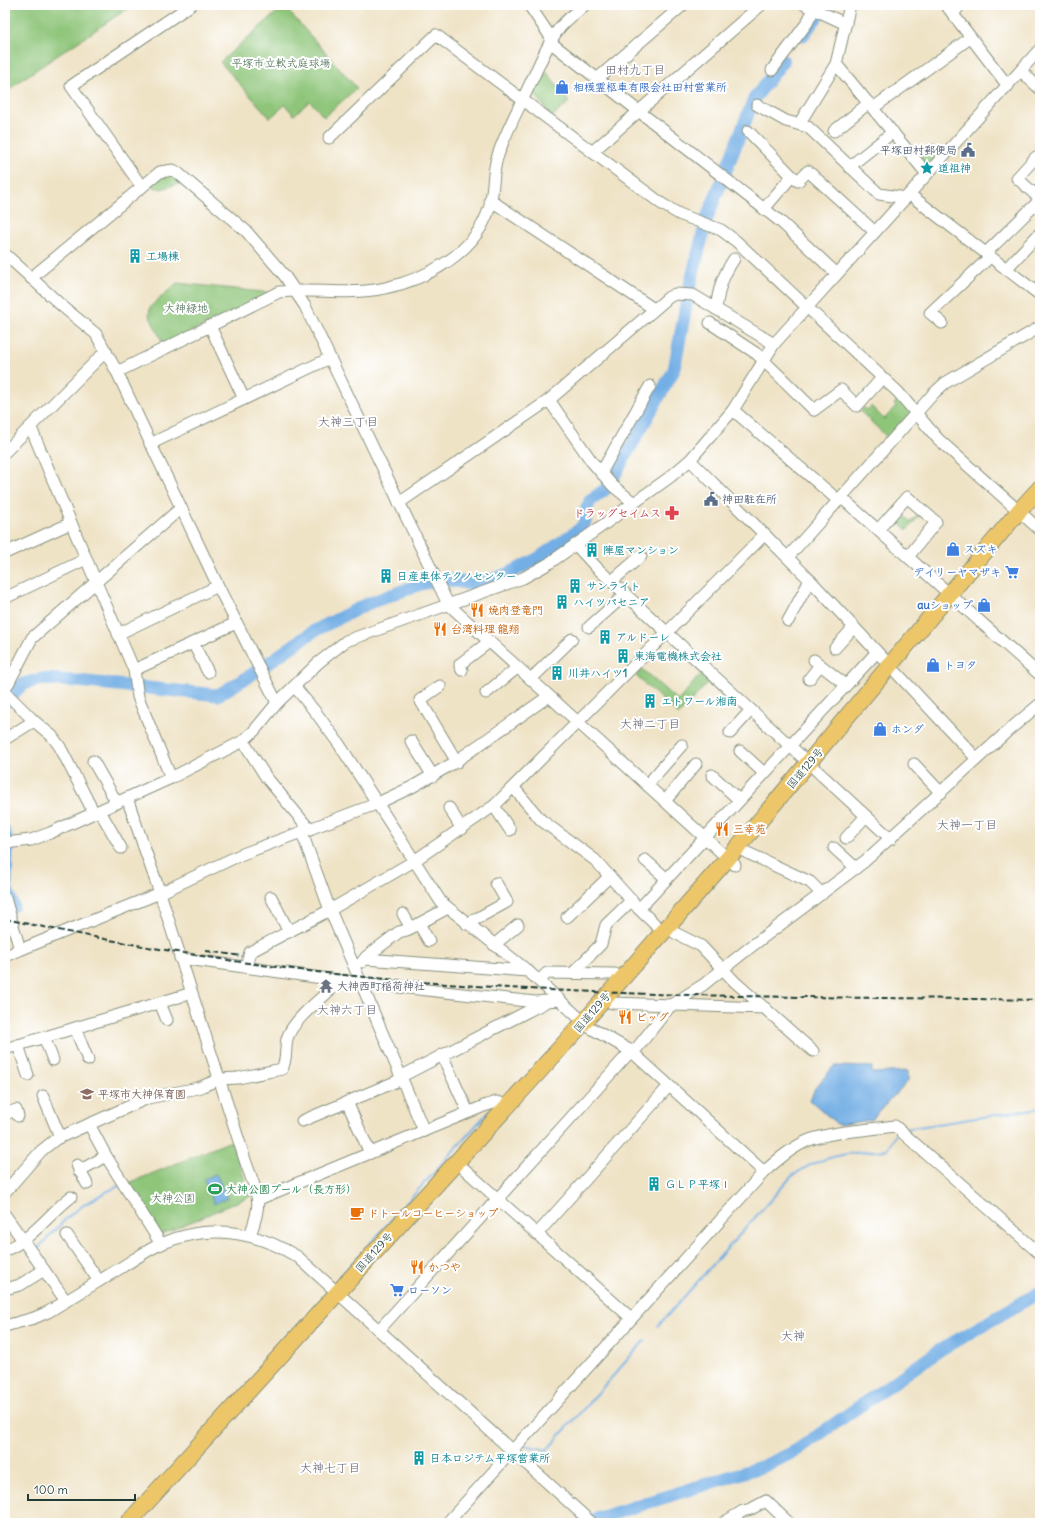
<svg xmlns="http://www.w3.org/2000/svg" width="1045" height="1528" font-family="Delius,'Klee One',sans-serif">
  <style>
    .green { fill: #8ec579; stroke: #568156 }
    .water { fill: #73afe5; stroke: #49768c }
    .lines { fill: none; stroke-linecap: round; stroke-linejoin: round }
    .stream { stroke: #73afe5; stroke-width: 2 }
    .river { stroke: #73afe5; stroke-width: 13 }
    .minor-casing { stroke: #87907d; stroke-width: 13 }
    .highway-casing { stroke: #87907d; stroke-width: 18 }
    .minor { stroke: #fff; stroke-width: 11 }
    .highway { stroke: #ecc669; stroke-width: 16 }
    .rail { stroke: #1f3d34; stroke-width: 2; stroke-dasharray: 6 3; stroke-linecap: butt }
    .labels { text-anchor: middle; stroke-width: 4; stroke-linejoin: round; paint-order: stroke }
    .park-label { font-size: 11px; fill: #406649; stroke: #fff }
    .shop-label { font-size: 11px; font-weight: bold; fill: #366cbe; stroke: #fff; text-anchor: start }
    .service-label { font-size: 11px; font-weight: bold; fill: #4e5e75; stroke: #fff; text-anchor: end }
    .culture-label { font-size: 11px; font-weight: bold; fill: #0d838f; stroke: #fff; text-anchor: start }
    .health-label { font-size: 11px; font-weight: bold; fill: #be3a42; stroke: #fff; text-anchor: end }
    .food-label { font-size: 11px; font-weight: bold; fill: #c56008; stroke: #fff; text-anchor: start }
    .street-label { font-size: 11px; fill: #1f3d34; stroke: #fff }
    .worship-label { font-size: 11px; font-weight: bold; fill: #5b616d; stroke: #fff; text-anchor: start }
    .education-label { font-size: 11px; font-weight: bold; fill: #785e54; stroke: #fff; text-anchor: start }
    .leisure-label { font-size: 11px; font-weight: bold; fill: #27864d; stroke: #fff; text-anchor: start }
    .neighbourhood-label { font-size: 12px; fill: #5a5b6a; stroke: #fff }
  </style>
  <rect width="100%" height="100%" fill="#fff"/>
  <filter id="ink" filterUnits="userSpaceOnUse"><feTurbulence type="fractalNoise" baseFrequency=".025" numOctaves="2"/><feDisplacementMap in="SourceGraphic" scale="8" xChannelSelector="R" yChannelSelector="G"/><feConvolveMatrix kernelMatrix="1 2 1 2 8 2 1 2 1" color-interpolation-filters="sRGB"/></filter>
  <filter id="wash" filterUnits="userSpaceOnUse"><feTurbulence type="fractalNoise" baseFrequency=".012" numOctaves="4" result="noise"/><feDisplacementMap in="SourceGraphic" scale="16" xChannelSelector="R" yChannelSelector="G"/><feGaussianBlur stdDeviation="0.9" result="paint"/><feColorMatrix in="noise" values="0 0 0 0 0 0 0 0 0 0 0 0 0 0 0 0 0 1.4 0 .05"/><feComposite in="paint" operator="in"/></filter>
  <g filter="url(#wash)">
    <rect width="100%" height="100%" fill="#efe3c6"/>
    <g class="green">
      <path d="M5,5h128l-112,75 -16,13z"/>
      <path d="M284,6l73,82 -33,29 -14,-16 -16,14 -9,-10 -15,13 -50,-56z"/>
      <path d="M546,71l23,31 -17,15 -18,-24z"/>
      <path d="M932,146l8,9 -13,15 -9,-11z"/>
      <path d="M165,173l12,4 7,9 -7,-2 -15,5 -13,-3z"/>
      <path d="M177,283l96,10 -109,52 -15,-30 1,-8z"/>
      <path d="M899,399l12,15 -22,25 -29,-28 4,-4 3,3 4,-4 13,13 12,-12 -2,-3z"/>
      <path d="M897,509l14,13 9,-10 2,1 -15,17 -16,-14z"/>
      <path d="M642,669l36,32 26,-31 8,8 -33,37 -43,-39z"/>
      <path d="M231,1141l20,55 -91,39 -31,-52z"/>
    </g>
    <g class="water">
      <path d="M834,1066l38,1v6l36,-2v10l-37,39 -33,5 -28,-25 5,-12z"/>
      <path d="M216,1174l11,24 -13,6 -10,-25z"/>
    </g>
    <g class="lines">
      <g class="stream">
        <path d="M905,1129l135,-21"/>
        <path d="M36,1251c28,-33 44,-48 85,-66"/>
        <path d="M339,1278l151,-168"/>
        <path d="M658,1326l133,-149c30,-23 60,-24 96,-27l9,-17"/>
        <path d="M524,1445l23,5 98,-110"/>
      </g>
      <g class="river">
        <path d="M803,35l13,-17 7,-13"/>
        <path d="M5,702l18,-18 19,-5 35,2 141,14 33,-20 63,-44 53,-27 54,-20 23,-5 32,6 32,-11 29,-15 43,-30 5,-7 2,-14 3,-7 17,-13 6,-10 61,-108 15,-81 18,-71 47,-119 29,-38"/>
        <path d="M5,833l1,5"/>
        <path d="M7,848l-1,39 7,19"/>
        <path d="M583,1523l181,-57 30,-14 146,-102 100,-58"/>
      </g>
    </g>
  </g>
  <g filter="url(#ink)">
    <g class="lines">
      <defs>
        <g id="minor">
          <path d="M529,5l23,34"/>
          <path d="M805,5l41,19"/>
          <path d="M946,5l62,81"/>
          <path d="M953,14l7,-9"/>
          <path d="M550,42l231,180 56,52"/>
          <path d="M836,64l91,110"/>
          <path d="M772,70l35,-47 9,-18"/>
          <path d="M1021,71l19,18"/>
          <path d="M598,78l85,-73"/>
          <path d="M757,105l29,16 22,6 71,67 27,4"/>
          <path d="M873,108l97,-70"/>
          <path d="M799,124l37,-60 14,-59"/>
          <path d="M748,131l44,45"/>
          <path d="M834,131l35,-28"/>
          <path d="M329,138l107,-103 226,169 17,10 42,16 15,11 162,151 40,47 102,91"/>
          <path d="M592,152l169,-147"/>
          <path d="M1040,156l-4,1 -19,21 23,21"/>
          <path d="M849,167l44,-35"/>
          <path d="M142,187l-71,-101 120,-81"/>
          <path d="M909,194l131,101"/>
          <path d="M490,200l164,109"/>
          <path d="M764,209l28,-33 6,5 10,-10 67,61"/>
          <path d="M986,253l54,-53"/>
          <path d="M5,254l57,52 34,28 21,38 101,214 59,117"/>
          <path d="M1006,269l34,-36"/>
          <path d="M31,278l129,-106 13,-2 5,3 68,58 38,44 21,31 143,298 287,261"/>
          <path d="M716,309c3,-21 6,-32 18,-50"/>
          <path d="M710,323l47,31 57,56 27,-20 16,16 25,-28"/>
          <path d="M942,323l-12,-10 60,-56"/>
          <path d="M210,326l34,73"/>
          <path d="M117,372l162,-80c35,-4 71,4 106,-4 42,-9 90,-35 104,-79 5,-16 3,-34 8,-51 8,-25 22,-50 33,-74 9,-18 16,-38 28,-54 7,-10 18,-17 27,-25"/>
          <path d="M549,400l43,62 21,24 21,17"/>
          <path d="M733,410l106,91"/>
          <path d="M31,428l65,154 85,-74"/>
          <path d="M150,444l180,-86"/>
          <path d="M5,452l101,-101"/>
          <path d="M690,460l120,120 167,179"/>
          <path d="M601,473l49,-87"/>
          <path d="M842,498l198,177"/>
          <path d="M399,503l150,-103 120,-103 6,-3 18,1 81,49"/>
          <path d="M878,530l29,-33 29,25 -28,35"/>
          <path d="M576,545l21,23 294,271"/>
          <path d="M5,553l66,-30"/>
          <path d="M788,557l146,-164 11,-10 95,-56"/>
          <path d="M612,581l29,-25"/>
          <path d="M5,598l81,-39"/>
          <path d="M788,621l22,-41"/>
          <path d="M589,627l37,-33"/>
          <path d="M118,634l100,-48"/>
          <path d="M193,643l15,29"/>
          <path d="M835,648l19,-21"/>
          <path d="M814,660l32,25"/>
          <path d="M134,670l102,-47"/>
          <path d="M462,670l-2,-4v-2l29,-22"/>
          <path d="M531,679l41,-40"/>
          <path d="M809,679l11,-14"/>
          <path d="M8,684l24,-46 64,-56 38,88 4,27 33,81"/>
          <path d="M440,686l-20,14 37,62"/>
          <path d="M295,687l22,27 22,30 102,158 87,69 61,56 42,24 6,-3 34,-43 32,-20 45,-36 117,-88 145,-132 30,-25"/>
          <path d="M5,692l29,29 18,15 8,11 34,66"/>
          <path d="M486,693l31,-25"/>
          <path d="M730,733l21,-23"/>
          <path d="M5,739l29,-18"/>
          <path d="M243,741l23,36 44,53"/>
          <path d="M411,741l22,35"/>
          <path d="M740,751l24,22"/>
          <path d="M93,761l24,42"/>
          <path d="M914,764l27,29"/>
          <path d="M712,775l27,25"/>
          <path d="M647,785l35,-40"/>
          <path d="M514,788l27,32 54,40 44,49 24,23"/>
          <path d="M127,798l33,95 85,267c12,35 19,39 5,75"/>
          <path d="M665,801l31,-37"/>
          <path d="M494,806l16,24"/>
          <path d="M449,808l13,21"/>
          <path d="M100,811l21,37"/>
          <path d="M302,833l28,77 94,221"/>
          <path d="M846,838l20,-22"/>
          <path d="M5,843l26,-3 19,-7 121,-55 72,-37 11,-10 23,-28 41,-40 28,-22 177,-63 25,-14 37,-26 85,-61 20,-17 43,-50 41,-66 266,-295"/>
          <path d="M737,848l73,34 12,12"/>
          <path d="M834,848l22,20"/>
          <path d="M645,860l22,19"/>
          <path d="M271,897l18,35"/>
          <path d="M5,898l14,48 -3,5"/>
          <path d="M639,909l238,-257"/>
          <path d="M403,914l8,14"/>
          <path d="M567,917l43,-41"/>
          <path d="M419,924l10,17"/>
          <path d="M467,924l40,-22 -11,-19"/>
          <path d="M675,933l26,13 34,36 78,69"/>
          <path d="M494,945l24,-20"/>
          <path d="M5,956l155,-63 80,-38 136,-51 36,-17 40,-23 97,-68"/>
          <path d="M180,958l156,22 199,22 24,-2"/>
          <path d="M365,959l163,12"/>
          <path d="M362,962l4,-5 33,-25 8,-2 41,-22"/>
          <path d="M246,967l4,-15 80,-42 84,-49 81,-56 270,-271"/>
          <path d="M573,973l28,-29 5,-19 26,-25"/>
          <path d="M539,981l8,-8 68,1 6,5"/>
          <path d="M160,1003l7,17"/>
          <path d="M612,1003l153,5"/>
          <path d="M75,1028l13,32"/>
          <path d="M44,1037l9,23"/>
          <path d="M18,1045l10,30"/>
          <path d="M5,1049l187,-56"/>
          <path d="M442,1055l26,57"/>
          <path d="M400,1077l144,-74"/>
          <path d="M43,1096l17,41"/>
          <path d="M347,1102l23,51"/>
          <path d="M5,1114l11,-4 2,6"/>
          <path d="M302,1121l100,-42"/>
          <path d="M89,1124l17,32 55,88"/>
          <path d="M77,1165l10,19"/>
          <path d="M462,1167l169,151"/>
          <path d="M79,1171l27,-15"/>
          <path d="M5,1192l36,-41 15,-12 92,-41 50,-10 22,-9 18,-1 44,-9c5,-9 3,-20 5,-30 5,-19 35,-41 49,-54v-5"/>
          <path d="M259,1199l225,-93 13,-4 11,3"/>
          <path d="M5,1215l61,86"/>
          <path d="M537,1234l132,-148"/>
          <path d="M67,1235l32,46"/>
          <path d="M5,1250c23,-7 46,-38 66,-53"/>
          <path d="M5,1289l15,-4 24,-15"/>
          <path d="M5,1326l29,-8 14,-6c25,-15 49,-30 74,-45 13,-8 25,-17 39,-23 47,-21 94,-13 137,13l294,266"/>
          <path d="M379,1330l252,-279 133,121"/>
          <path d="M447,1523l317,-351c13,-12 27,-24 43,-31 25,-10 61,-11 88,-15l144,127"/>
          <path d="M723,1523l20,-12 8,-2 15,-8 23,22"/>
        </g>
        <path id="highway" d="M128,1523l456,-501 153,-174 282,-337 21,-23"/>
      </defs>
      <use href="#minor" class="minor-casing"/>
      <use href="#highway" class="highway-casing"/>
      <use href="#minor" class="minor"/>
      <use href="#highway" class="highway"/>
      <g class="rail">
        <path d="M5,919c109,23 219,43 330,55 234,25 470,22 705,26"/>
        <path d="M206,951l36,5"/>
      </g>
    </g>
  </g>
  <defs>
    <symbol id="shop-bare" viewBox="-9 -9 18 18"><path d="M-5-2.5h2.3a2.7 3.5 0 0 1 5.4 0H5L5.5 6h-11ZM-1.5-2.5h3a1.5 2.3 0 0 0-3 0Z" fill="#3f7fe0" stroke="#fff" stroke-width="2.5" paint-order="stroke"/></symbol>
    <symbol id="civic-bare" viewBox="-9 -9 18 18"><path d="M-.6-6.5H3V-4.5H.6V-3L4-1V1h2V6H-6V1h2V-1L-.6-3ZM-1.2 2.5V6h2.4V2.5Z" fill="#5c6f8a" stroke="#fff" stroke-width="2.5" paint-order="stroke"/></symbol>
    <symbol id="sight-bare" viewBox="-9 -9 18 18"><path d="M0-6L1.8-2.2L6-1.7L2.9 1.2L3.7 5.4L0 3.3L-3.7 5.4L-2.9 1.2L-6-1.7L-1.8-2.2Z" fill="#0f9aa8" stroke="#fff" stroke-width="2.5" paint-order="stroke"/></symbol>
    <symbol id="building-bare" viewBox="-9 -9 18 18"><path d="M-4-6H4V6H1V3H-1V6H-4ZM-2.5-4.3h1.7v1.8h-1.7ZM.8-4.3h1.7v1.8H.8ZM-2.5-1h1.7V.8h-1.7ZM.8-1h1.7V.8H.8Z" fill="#0f9aa8" stroke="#fff" stroke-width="2.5" paint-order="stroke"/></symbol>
    <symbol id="pharmacy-bare" viewBox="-9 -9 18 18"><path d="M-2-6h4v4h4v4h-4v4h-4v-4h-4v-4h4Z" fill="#e0444e" stroke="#fff" stroke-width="2.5" paint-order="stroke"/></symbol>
    <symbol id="supermarket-bare" viewBox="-9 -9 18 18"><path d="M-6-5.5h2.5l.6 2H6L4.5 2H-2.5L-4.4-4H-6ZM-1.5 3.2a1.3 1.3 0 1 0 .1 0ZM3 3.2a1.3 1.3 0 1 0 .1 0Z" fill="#3f7fe0" stroke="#fff" stroke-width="2.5" paint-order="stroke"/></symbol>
    <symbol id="restaurant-bare" viewBox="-9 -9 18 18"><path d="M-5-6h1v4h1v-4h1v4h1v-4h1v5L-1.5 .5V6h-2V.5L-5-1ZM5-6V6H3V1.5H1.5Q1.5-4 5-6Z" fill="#e8710a" stroke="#fff" stroke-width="2.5" paint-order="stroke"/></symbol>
    <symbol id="temple-bare" viewBox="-9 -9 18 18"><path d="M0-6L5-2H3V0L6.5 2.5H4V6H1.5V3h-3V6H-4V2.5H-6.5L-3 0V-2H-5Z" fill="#6b7280" stroke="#fff" stroke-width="2.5" paint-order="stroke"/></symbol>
    <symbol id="school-bare" viewBox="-9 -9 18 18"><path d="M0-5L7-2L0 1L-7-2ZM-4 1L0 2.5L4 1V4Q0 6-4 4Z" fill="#8d6e63" stroke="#fff" stroke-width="2.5" paint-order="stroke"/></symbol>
    <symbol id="stadium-bare" viewBox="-9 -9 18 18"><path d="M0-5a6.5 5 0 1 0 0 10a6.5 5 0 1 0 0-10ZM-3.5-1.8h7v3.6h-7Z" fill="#2e9e5b" stroke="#fff" stroke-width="2.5" paint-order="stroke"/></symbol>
    <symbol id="cafe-bare" viewBox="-9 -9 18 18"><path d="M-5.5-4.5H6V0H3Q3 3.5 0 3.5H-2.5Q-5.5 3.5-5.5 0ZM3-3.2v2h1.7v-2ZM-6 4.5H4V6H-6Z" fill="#e8710a" stroke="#fff" stroke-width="2.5" paint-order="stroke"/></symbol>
  </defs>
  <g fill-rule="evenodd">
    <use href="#shop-bare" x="552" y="77" width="20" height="20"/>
    <use href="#civic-bare" x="958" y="140" width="20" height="20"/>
    <use href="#sight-bare" x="917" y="158" width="20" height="20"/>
    <use href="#building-bare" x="125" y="246" width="20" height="20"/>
    <use href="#civic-bare" x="701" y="489" width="20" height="20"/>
    <use href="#pharmacy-bare" x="662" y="503" width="20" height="20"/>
    <use href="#shop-bare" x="943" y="539" width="20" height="20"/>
    <use href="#building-bare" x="582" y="540" width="20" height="20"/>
    <use href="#supermarket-bare" x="1002" y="562" width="20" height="20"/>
    <use href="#building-bare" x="376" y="566" width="20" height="20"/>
    <use href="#building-bare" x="565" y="576" width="20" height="20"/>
    <use href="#building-bare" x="552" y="592" width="20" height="20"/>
    <use href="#shop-bare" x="974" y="595" width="20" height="20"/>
    <use href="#restaurant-bare" x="467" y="600" width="20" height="20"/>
    <use href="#restaurant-bare" x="430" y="619" width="20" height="20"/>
    <use href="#building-bare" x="595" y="627" width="20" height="20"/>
    <use href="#building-bare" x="613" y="646" width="20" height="20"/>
    <use href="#shop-bare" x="923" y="655" width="20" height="20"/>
    <use href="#building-bare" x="547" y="663" width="20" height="20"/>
    <use href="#building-bare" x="640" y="691" width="20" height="20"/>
    <use href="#shop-bare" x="870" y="719" width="20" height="20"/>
    <use href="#restaurant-bare" x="712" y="819" width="20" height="20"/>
    <use href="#temple-bare" x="316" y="976" width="20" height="20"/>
    <use href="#restaurant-bare" x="615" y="1007" width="20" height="20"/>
    <use href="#school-bare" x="77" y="1084" width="20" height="20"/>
    <use href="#building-bare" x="644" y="1174" width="20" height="20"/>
    <use href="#stadium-bare" x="205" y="1179" width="20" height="20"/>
    <use href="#cafe-bare" x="347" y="1203" width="20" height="20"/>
    <use href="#restaurant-bare" x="407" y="1257" width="20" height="20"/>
    <use href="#supermarket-bare" x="387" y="1280" width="20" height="20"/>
    <use href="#building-bare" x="409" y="1448" width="20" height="20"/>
  </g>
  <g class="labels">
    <g class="park-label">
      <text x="281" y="67">平塚市立軟式庭球場</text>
      <text x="186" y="312">大神緑地</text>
      <text x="173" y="1202">大神公園</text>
    </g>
    <g class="shop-label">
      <text x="573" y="91">相模霊柩車有限会社田村営業所</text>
      <text x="964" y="553">スズキ</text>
      <text x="1001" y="576" text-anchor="end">デイリーヤマザキ</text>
      <text x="973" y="609" text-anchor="end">auショップ</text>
      <text x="944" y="669">トヨタ</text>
      <text x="891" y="733">ホンダ</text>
      <text x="408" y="1294">ローソン</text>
    </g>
    <g class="service-label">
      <text x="957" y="154">平塚田村郵便局</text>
      <text x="722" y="503" text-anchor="start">神田駐在所</text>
    </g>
    <g class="culture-label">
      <text x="938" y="172">道祖神</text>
      <text x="146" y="260">工場棟</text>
      <text x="603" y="554">陣屋マンション</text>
      <text x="397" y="580">日産車体テクノセンター</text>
      <text x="586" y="590">サンライト</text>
      <text x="573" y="606">ハイツパセニア</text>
      <text x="616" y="641">アルドーレ</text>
      <text x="634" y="660">東海電機株式会社</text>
      <text x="568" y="677">川井ハイツ1</text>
      <text x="661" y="705">エトワール湘南</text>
      <text x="665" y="1188">ＧＬＰ平塚Ⅰ</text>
      <text x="430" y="1462">日本ロジテム平塚営業所</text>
    </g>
    <g class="health-label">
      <text x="661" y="517">ドラッグセイムス</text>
    </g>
    <g class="food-label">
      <text x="488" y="614">焼肉登竜門</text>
      <text x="451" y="633">台湾料理 龍翔</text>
      <text x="733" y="833">三幸苑</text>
      <text x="636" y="1021">ビッグ</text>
      <text x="368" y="1217">ドトールコーヒーショップ</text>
      <text x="428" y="1271">かつや</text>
    </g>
    <g class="street-label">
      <text transform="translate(805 768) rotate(-50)" y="4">国道129号</text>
      <text transform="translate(592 1012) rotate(-49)" y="4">国道129号</text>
      <text transform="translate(374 1252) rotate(-48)" y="4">国道129号</text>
    </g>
    <g class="worship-label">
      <text x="337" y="990">大神西町稲荷神社</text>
    </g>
    <g class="education-label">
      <text x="98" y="1098">平塚市大神保育園</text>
    </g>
    <g class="leisure-label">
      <text x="226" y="1193">大神公園プール（長方形）</text>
    </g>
    <g class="neighbourhood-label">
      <text x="635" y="74">田村九丁目</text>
      <text x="348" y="426">大神三丁目</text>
      <text x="650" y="728">大神二丁目</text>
      <text x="967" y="829">大神一丁目</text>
      <text x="347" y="1014">大神六丁目</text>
      <text x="793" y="1340">大神</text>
      <text x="330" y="1472">大神七丁目</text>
    </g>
  </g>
  <rect width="1045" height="1528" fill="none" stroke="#fff" stroke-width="20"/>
  <path d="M28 1494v6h107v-6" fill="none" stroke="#1f3d34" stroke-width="2"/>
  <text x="34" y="1494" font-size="12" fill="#1f3d34" stroke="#ffffff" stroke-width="3" paint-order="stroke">100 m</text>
</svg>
